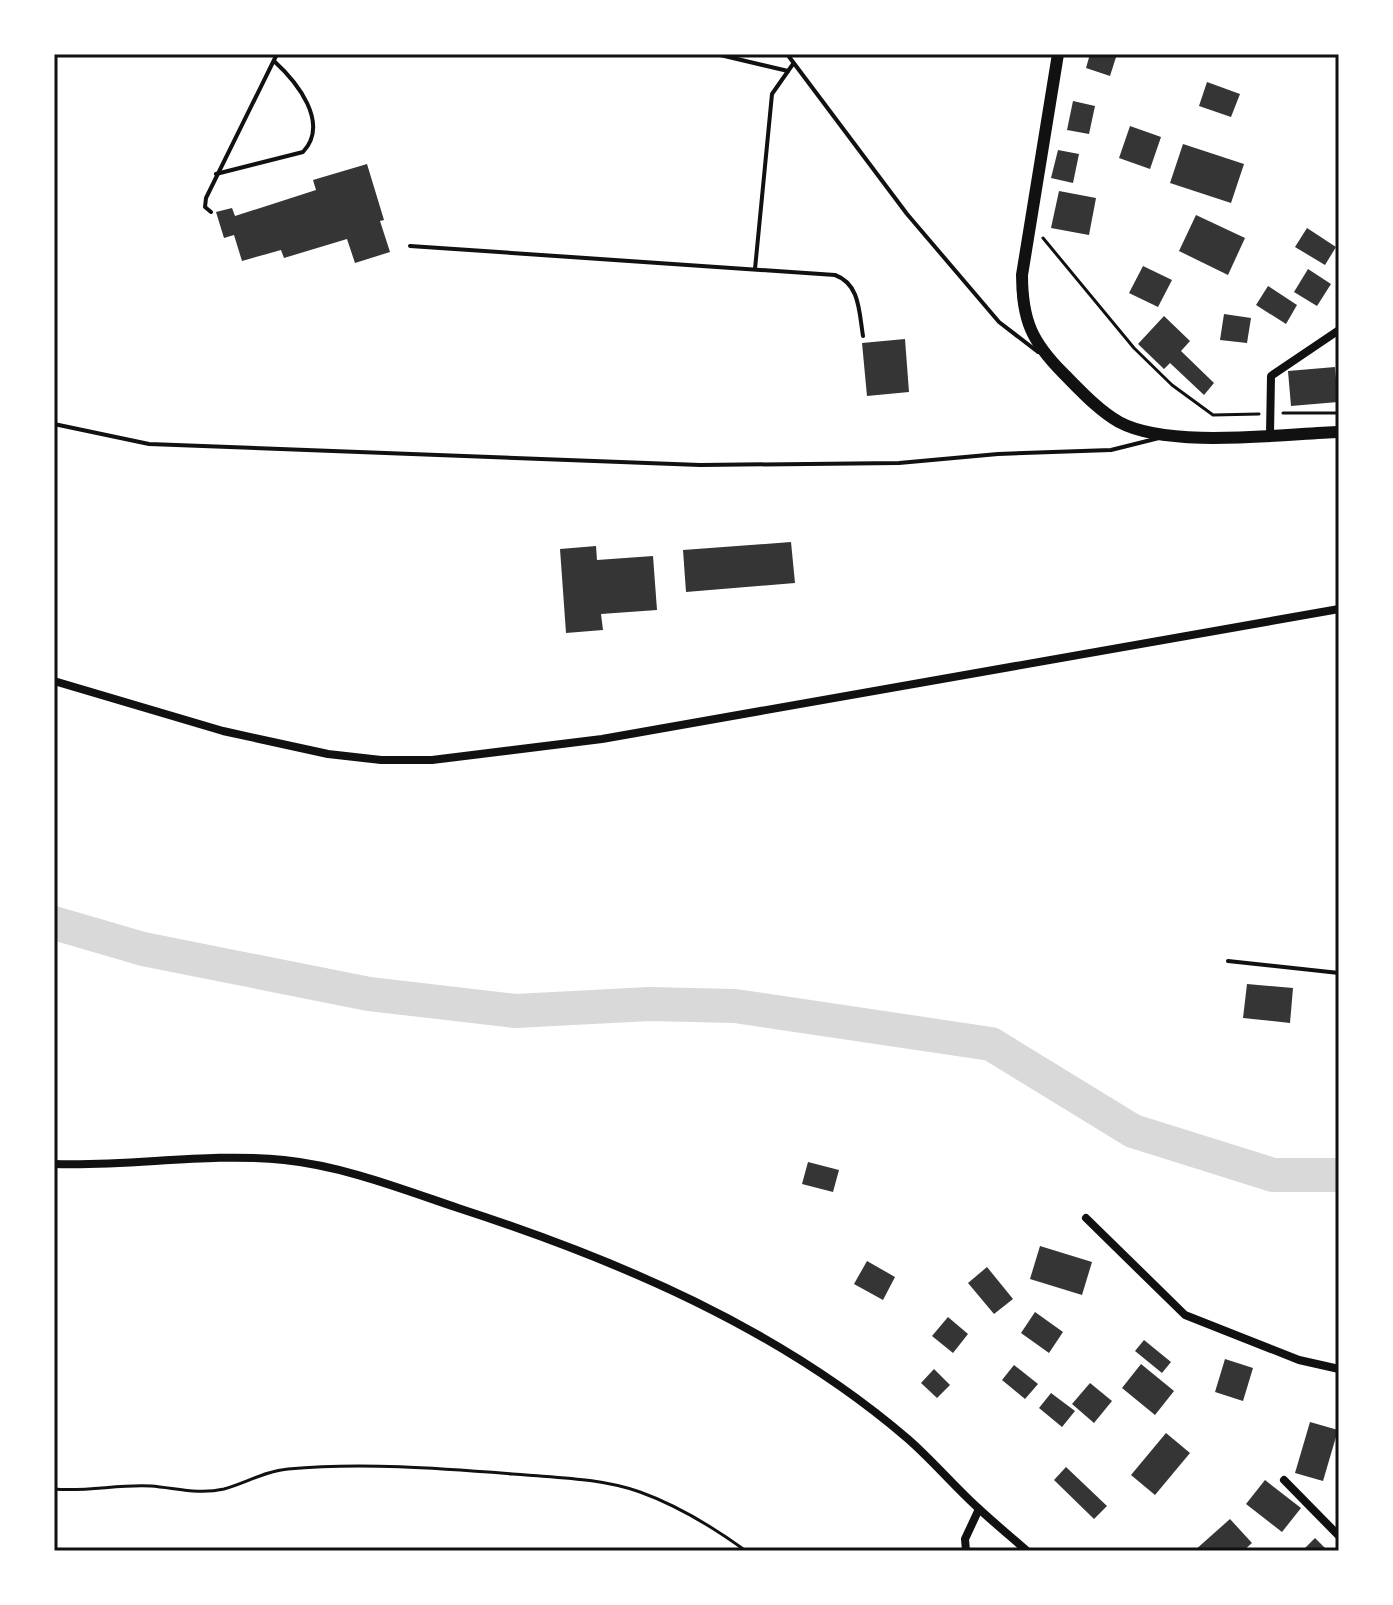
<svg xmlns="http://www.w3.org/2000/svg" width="1393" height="1605" font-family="Ubuntu,sans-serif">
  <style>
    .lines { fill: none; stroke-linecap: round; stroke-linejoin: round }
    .river { stroke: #d9d9d9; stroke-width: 34 }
    .building { fill: #353535 }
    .path { stroke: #111; stroke-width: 3 }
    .service { stroke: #111; stroke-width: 4 }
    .minor { stroke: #111; stroke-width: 8 }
    .secondary { stroke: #111; stroke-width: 12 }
    .neatline { fill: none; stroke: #111; stroke-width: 3 }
  </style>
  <rect width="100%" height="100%" fill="#fff"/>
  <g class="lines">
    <path class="river" d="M54,923l89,26 226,45 147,17 133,-7 86,2 256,38 142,87 140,44h66"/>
  </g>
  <g class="building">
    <path d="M1090,54h27l-7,22 -24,-8z"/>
    <path d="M1207,82l33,12 -9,23 -32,-11z"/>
    <path d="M1073,101l22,5 -6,28 -22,-4z"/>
    <path d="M1130,126l31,11 -11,32 -31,-11z"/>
    <path d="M1183,144l61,20 -13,39 -61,-20z"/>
    <path d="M1058,150l21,4 -6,29 -22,-5z"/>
    <path d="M367,164l17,56 -4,1 10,31 -35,11 -8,-24 -63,19 -3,-8 -39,11 -8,-26 -10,3 -8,-26 16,-4 3,8 81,-26 -3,-10z"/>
    <path d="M1059,191l37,7 -7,37 -38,-7z"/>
    <path d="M1196,215l49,23 -17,37 -49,-24z"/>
    <path d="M1307,228l29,19 -11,18 -30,-18z"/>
    <path d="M1143,266l29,14 -14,27 -29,-14z"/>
    <path d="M1308,269l23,15 -14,22 -23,-14z"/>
    <path d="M1268,286l29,19 -11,19 -30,-19z"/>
    <path d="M1224,314l27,4 -4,25 -27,-3z"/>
    <path d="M1164,316l26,25 -9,10 33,32 -10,12 -34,-32 -6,6 -26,-25z"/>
    <path d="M905,339l4,53 -42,4 -5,-53z"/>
    <path d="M1335,367l3,35 -47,4 -3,-35z"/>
    <path d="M791,542l4,41 -109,9 -3,-42z"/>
    <path d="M596,546l1,14 56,-4 4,54 -56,4 2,16 -37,3 -6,-84z"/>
    <path d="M1247,984l46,4 -3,35 -47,-5z"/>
    <path d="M808,1162l31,8 -6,22 -31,-8z"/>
    <path d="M1040,1246l52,16 -10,33 -52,-16z"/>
    <path d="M867,1261l28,16 -12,23 -29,-16z"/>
    <path d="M987,1267l26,32 -19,15 -26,-31z"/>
    <path d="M1035,1312l28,20 -14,21 -28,-20z"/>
    <path d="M948,1317l20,17 -15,19 -21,-17z"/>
    <path d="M1144,1340l27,22 -9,11 -27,-22z"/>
    <path d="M1225,1359l28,9 -10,33 -28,-9z"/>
    <path d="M1141,1364l33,27 -19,24 -33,-27z"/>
    <path d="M1014,1365l24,19 -13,15 -23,-19z"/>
    <path d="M934,1369l16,16 -13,13 -16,-15z"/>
    <path d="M1090,1383l22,18 -18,22 -22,-19z"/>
    <path d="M1051,1393l24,18 -13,16 -23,-19z"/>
    <path d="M1310,1422l28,8 -15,51 -28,-8z"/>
    <path d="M1166,1433l24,20 -35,42 -24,-20z"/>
    <path d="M1066,1467l41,39 -13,13 -40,-39z"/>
    <path d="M1265,1480l36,28 -19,24 -36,-28z"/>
    <path d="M1230,1519l22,24 -9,8h-49z"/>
    <path d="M1315,1538l13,13h-26z"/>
  </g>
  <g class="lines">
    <g class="path">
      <path d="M1043,238l91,110 38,37 41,30 46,-1"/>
      <path d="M1283,413h56"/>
      <path d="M54,1489c33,3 65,-5 97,-3 25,2 48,9 73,3 22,-6 41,-18 64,-20 78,-7 159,0 238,6 38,3 77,4 114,17 39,14 73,35 106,59"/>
    </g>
    <g class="service">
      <path d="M716,54l72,17"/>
      <path d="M787,54l120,160 92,108 39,30"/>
      <path d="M216,174l87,-22c27,-29 -6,-70 -29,-91"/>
      <path d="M211,212l-6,-5 1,-9 71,-144"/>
      <path d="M410,246l425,29c25,9 24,37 28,61"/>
      <path d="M755,269l17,-175 21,-30"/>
      <path d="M54,424l95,20 551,21 199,-2 99,-9 113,-4 48,-12"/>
      <path d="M1228,961l111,12"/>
    </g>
    <g class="minor">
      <path d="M1270,434l1,-58 68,-46"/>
      <path d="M54,681l169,50 105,23 53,6h51l170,-21 737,-130"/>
      <path d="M54,1164c77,3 153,-12 230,-4 59,6 118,29 174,48 160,52 321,120 450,231 24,21 45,46 69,68 16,15 33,29 50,44"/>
      <path d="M1086,1218l99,97 114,45 40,9"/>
      <path d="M1284,1480l55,56"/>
      <path d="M966,1551l-1,-12 14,-30"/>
    </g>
    <path class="secondary" d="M1058,54l-36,221c0,45 10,67 41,98 17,17 35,37 56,49 50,27 162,12 220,10"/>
  </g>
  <rect width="1393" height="1605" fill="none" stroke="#ffffff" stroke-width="112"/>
  <rect x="56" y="56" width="1281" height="1493" class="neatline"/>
</svg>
